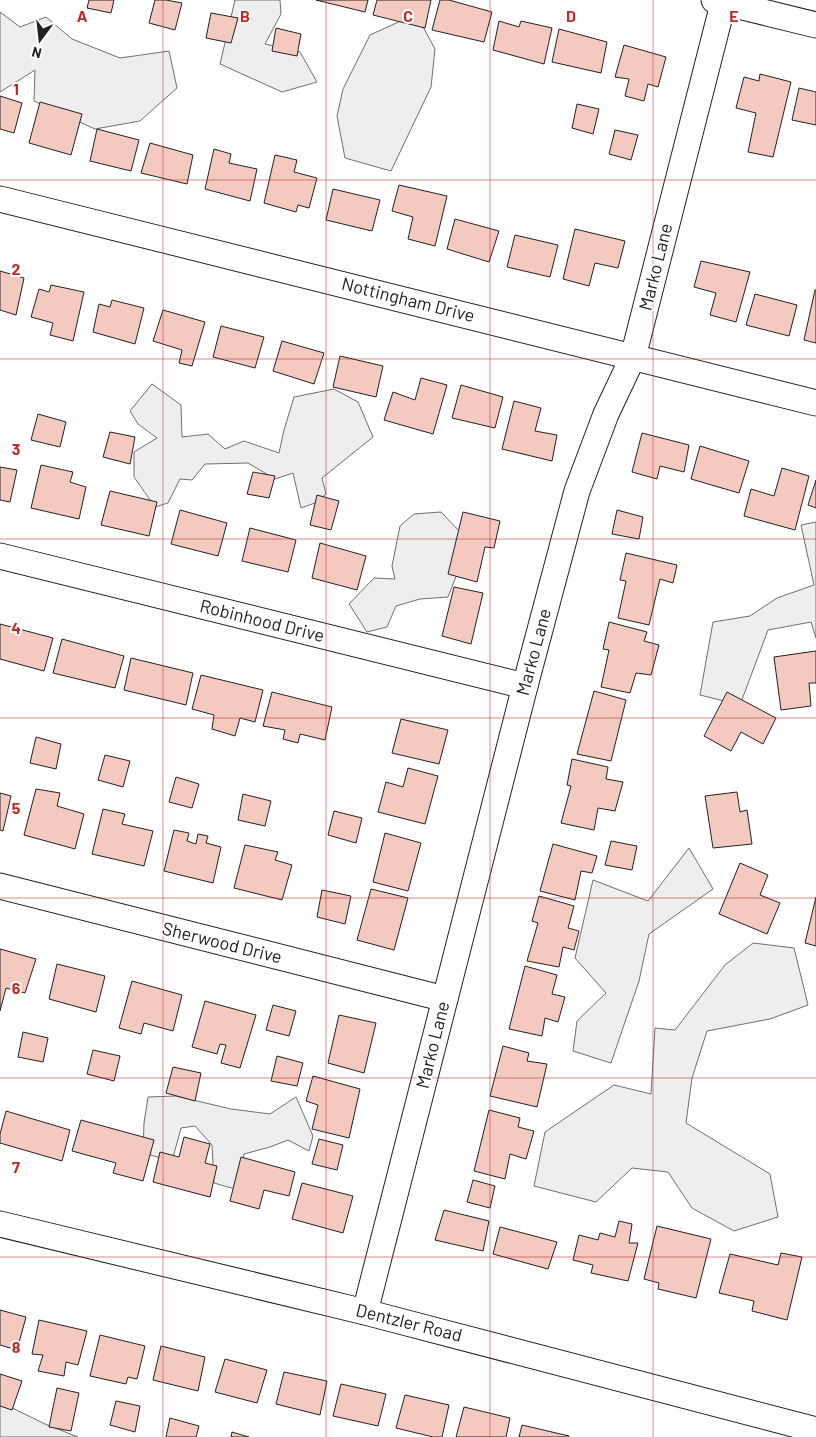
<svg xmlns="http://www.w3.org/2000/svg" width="816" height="1437" font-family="Barlow,sans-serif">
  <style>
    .green { fill: #eee; stroke: #6f6f6f }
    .building { fill: #f3c9c0; stroke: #222 }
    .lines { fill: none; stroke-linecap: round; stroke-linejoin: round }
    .minor-casing { stroke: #222; stroke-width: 27 }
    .minor { stroke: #fff; stroke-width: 25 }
    .grid { fill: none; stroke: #c62828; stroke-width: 1; stroke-opacity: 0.55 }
    .labels { text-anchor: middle; stroke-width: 4; stroke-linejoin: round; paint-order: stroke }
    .street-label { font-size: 18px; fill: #222; stroke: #fff }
    .grid-label { font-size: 16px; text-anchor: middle; font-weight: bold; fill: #c62828; stroke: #fff; stroke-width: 4; stroke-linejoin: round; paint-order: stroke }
  </style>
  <rect width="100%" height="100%" fill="#fff"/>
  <g class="green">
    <path d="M235,0h45l1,14 -16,30 35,8 17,30 -35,10 -62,-28z"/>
    <path d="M0,12l20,15 26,-10 26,22 48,19 49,-7 8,37 -37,33 -45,8 -61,-28 1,-31 -35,22z"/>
    <path d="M416,14l19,35 -4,38 -40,84 -46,-13 -8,-42 6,-27 27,-54z"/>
    <path d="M152,384l29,21 1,32 26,-3 17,15 19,-8 35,12 5,-23 10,-33 40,-8 24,13 15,35 -51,41 4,16 -11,9 -14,5 -8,-35 -18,6 -27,-16 -43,1 -13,16 -12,-1 -12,24 -13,4 -21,-30v-25l23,-14 -19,-14 -8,-13z"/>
    <path d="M441,512l21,22 -1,30 -13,33 -28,2 -24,7 -9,21 -20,5 -18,-28 25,-26 21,1 -3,-13 8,-40 14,-12z"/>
    <path d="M816,522v116l-5,-16 -43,8 -28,75 -40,-10 13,-73 37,-6 27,-18 37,-13 -13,-60z"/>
    <path d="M689,848l24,41 -64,45 -10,47 -28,82 -38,-12 4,-30 29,-28 -31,-35 18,-78 55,21z"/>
    <path d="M753,943l41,5 14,57 -38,14 -63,12 -15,47 -6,45 84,51 8,43 -44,14 -42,-23 -24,-36 -36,-4 -36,34 -62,-16 11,-54 69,-47 37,9 4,-66 20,2 50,-65z"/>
    <path d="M176,1096l55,13 39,5 26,-17 17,39 -4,15 -21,-11 -18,7 -26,7 -3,20 -6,15 -21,-6 -2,-38 -17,-19 -14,2 -9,33 -29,-8 1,-30 4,-26z"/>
    <path d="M0,1402l45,22 33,13h-78z"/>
  </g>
  <g class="building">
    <path d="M89,0h25l-3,13 -24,-5z"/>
    <path d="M155,0h11l16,3 -7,27 -26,-7z"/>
    <path d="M316,0h52l-3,12z"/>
    <path d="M377,0h54l-6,28 -52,-13z"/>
    <path d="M440,0h9l43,12 -8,30 -52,-12z"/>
    <path d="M211,13l27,5 -7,25 -25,-5z"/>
    <path d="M499,21l20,6 2,-6 31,7 -8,36 -51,-14z"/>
    <path d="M276,28l25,6 -4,22 -25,-5z"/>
    <path d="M559,29l48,13 -6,31 -49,-11z"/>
    <path d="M624,45l42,12 -8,30 -10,-3 -4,17 -19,-5 4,-17 -14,-2z"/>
    <path d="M760,74l31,8 -18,75 -25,-5 8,-39 -20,-5 8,-31 15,4z"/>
    <path d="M799,88l17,4v33l-24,-5z"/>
    <path d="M0,96l22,7 -8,30 -14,-4z"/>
    <path d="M40,102l42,12 -11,41 -42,-12z"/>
    <path d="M577,104l22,5 -6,25 -21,-6z"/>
    <path d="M97,129l42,11 -8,31 -41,-10z"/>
    <path d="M615,130l23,5 -7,25 -22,-6z"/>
    <path d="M150,143l43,12 -6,29 -46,-11z"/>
    <path d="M214,149l17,5 -2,9 28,6 -7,32 -45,-12z"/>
    <path d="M275,155l22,5 -3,12 23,6 -8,30 -11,-3 -2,7 -32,-9z"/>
    <path d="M399,185l48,11 -12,50 -27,-7 5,-22 -21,-6z"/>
    <path d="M333,189l47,11 -8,31 -46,-11z"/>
    <path d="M455,219l44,12 -10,31 -42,-13z"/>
    <path d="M575,229l50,12 -7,27 -23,-5 -6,23 -26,-7z"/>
    <path d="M515,235l43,10 -8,32 -43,-10z"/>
    <path d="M701,261l49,11 -14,50 -26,-7 6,-22 -22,-6z"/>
    <path d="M0,271l24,7 -8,37 -16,-5z"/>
    <path d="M51,285l33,7 -11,49 -23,-6 3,-12 -22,-6 8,-28 10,3z"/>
    <path d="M815,290h1v53l-12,-3z"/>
    <path d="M755,294l42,11 -8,31 -43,-11z"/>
    <path d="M112,300l32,8 -9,36 -42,-12 6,-28 11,3z"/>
    <path d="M163,310l42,12 -13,44 -13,-3 3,-13 -29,-9z"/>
    <path d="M221,326l43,11 -9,31 -42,-11z"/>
    <path d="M282,341l42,12 -10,31 -41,-13z"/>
    <path d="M340,356l43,10 -7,31 -43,-10z"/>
    <path d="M421,378l26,7 -14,49 -49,-14 9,-28 22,8z"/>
    <path d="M461,385l42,12 -8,31 -43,-10z"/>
    <path d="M514,401l27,7 -6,23 22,4 -5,26 -50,-12z"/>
    <path d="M38,414l28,8 -6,25 -29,-7z"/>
    <path d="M110,432l25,5 -5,27 -27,-7z"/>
    <path d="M642,433l47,12 -5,27 -24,-6 -3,13 -25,-7z"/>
    <path d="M700,446l49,15 -10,32 -48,-14z"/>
    <path d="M41,465l32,7 -3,10 16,5 -7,32 -48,-11z"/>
    <path d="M0,467l17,3 -7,32 -10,-2z"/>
    <path d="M782,468l27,8 -14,54 -51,-14 7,-27 23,7z"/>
    <path d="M253,472l22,4 -6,22 -22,-4z"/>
    <path d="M816,480v28l-8,-3z"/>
    <path d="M110,491l47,11 -8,34 -48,-11z"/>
    <path d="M317,495l22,6 -8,29 -21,-5z"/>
    <path d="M180,510l47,13 -9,33 -47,-12z"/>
    <path d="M617,510l26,7 -4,22 -27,-5z"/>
    <path d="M463,512l37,9 -6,27 -9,-1 -8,35 -29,-8z"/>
    <path d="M250,528l46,12 -8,32 -46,-11z"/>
    <path d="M320,543l46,13 -9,34 -45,-12z"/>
    <path d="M626,553l51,12 -4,18 -13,-4 -11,46 -31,-7 8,-37 -6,-1z"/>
    <path d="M454,587l29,6 -12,51 -29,-8z"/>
    <path d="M609,622l38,10 -3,9 15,4 -8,30 -15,-2 -6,20 -29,-6 8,-37 -6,-1z"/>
    <path d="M0,624l53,14 -9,33 -44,-12z"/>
    <path d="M62,639l62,17 -9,32 -62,-15z"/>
    <path d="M816,651v32h-7l2,23 -30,4 -7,-53z"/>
    <path d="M131,658l62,15 -7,32 -62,-15z"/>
    <path d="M201,675l62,15 -8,32 -15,-4 -5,18 -23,-7 2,-14 -22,-6z"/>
    <path d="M594,691l32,9 -15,61 -34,-7z"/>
    <path d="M272,692l60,15 -7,33 -25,-6 -2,9 -15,-4 2,-9 -22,-4z"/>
    <path d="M727,692l49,26 -13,26 -22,-12 -10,19 -27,-15z"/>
    <path d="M401,719l47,11 -9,34 -47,-11z"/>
    <path d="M36,737l25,7 -5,25 -26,-6z"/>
    <path d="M105,755l25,6 -7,26 -25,-7z"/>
    <path d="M572,759l36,8 -2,12 17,3 -8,29 -17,-3 -4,22 -33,-7 10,-37 -4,-1z"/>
    <path d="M408,768l30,8 -13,48 -47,-12 8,-30 17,5z"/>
    <path d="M176,777l23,7 -7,24 -23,-6z"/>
    <path d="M36,789l24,4 -3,13 27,8 -9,35 -51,-14z"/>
    <path d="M737,792l3,20 7,-2 5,34 -39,4 -8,-52z"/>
    <path d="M0,793l11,3 -8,35 -3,-1z"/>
    <path d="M243,794l28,7 -6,25 -27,-6z"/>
    <path d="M103,809l22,5 -3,10 31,7 -9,35 -52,-12z"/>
    <path d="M334,811l28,7 -6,25 -28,-8z"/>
    <path d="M174,830l15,3 -2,8 9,3 2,-10 10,2 -2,7 15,4 -8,36 -49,-12z"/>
    <path d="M385,833l36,10 -13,48 -35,-9z"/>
    <path d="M611,841l26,5 -5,24 -27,-5z"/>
    <path d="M553,844l44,12 -5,17 -11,-2 -6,29 -35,-9z"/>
    <path d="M245,845l33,7 -3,8 17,5 -10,35 -48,-12z"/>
    <path d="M740,863l28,12 -8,20 20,8 -13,31 -48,-20z"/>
    <path d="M371,889l37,9 -14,52 -37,-10z"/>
    <path d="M322,890l29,6 -6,28 -28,-7z"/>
    <path d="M539,896l35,10 -6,22 11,3 -5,19 -11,-3 -4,20 -32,-6 11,-38 -6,-2z"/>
    <path d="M816,897v49l-11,-3z"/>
    <path d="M0,949l36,10 -11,34 -19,-5 -6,23z"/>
    <path d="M57,964l48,12 -9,36 -47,-13z"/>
    <path d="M525,966l32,9 -5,19 13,3 -7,25 -13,-4 -3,18 -33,-7z"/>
    <path d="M132,981l50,14 -9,36 -29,-8 -3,11 -22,-6z"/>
    <path d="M205,1001l51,14 -16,53 -19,-5 5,-18 -6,-1 -3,10 -25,-7z"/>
    <path d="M273,1005l23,6 -7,25 -23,-6z"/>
    <path d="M339,1015l37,8 -12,50 -36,-10z"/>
    <path d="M23,1032l25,6 -5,24 -25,-5z"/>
    <path d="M503,1046l26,7 -2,8 20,3 -10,43 -47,-11z"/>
    <path d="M93,1050l27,6 -6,25 -27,-7z"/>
    <path d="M277,1056l26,7 -6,23 -26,-5z"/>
    <path d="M173,1067l28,6 -6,28 -29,-8z"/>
    <path d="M313,1076l47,13 -11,49 -37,-9 6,-24 -12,-4z"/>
    <path d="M489,1110l31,8 -2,9 16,4 -8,28 -16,-5 -5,25 -31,-8z"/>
    <path d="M6,1111l64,19 -8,31 -62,-18v-9z"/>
    <path d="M81,1120l73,20 -11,41 -30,-8 3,-10 -44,-12z"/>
    <path d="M184,1137l26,7 -5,19 12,3 -7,31 -57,-15 7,-30 19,5z"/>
    <path d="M319,1139l24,6 -6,25 -25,-6z"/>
    <path d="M241,1157l54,15 -6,24 -25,-6 -5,19 -29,-8z"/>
    <path d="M473,1180l22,6 -5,22 -23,-6z"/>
    <path d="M302,1183l51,13 -10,37 -51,-14z"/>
    <path d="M444,1210l45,11 -6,30 -48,-11z"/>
    <path d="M619,1221l13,3 -3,19h9l-10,38 -37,-8 2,-8 -20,-5 6,-25 19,5 2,-7 15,4z"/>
    <path d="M657,1226l54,13 -15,59 -38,-9 1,-6 -15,-4z"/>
    <path d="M500,1227l57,15 -9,27 -55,-15z"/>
    <path d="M781,1253l21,4 -15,63 -35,-9 2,-10 -35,-8 11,-39 48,11z"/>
    <path d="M0,1310l26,7 -9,33 -17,-5z"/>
    <path d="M39,1320l48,11 -9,34 -12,-3 -2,14 -26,-5 5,-16 -11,-1z"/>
    <path d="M100,1335l45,11 -8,33 -9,-2 -2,7 -36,-8z"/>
    <path d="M161,1346l44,11 -7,34 -45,-11z"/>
    <path d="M225,1359l42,11 -10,33 -42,-11z"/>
    <path d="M284,1372l43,9 -7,34 -44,-11z"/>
    <path d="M0,1374l22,7 -10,29 -12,-4z"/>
    <path d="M341,1384l45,10 -8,32 -45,-10z"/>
    <path d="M57,1388l22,5 -8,38 -22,-4z"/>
    <path d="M405,1395l44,10 -7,32h-9l-37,-9z"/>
    <path d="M116,1401l24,5 -5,26 -25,-7z"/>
    <path d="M464,1407l46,11 -4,19h-50z"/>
    <path d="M170,1418l29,8 -3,11h-30z"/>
    <path d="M522,1425l47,11v1h-50z"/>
    <path d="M232,1432l17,5h-18z"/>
  </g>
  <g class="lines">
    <defs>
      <g id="minor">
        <path d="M714,0l102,25"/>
        <path d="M0,199l816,204"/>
        <path d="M0,556l525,130"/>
        <path d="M0,886l445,113"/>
        <path d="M0,1224l365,88 451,118"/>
        <path d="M365,1312l160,-626 52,-195 29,-77 27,-57 91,-357"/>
      </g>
    </defs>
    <use href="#minor" class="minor-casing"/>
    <use href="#minor" class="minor"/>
  </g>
  <path class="grid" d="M163,0v1437M326,0v1437M490,0v1437M653,0v1437M0,180h816M0,359h816M0,539h816M0,718h816M0,898h816M0,1078h816M0,1257h816"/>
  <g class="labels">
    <g class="street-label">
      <text transform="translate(656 267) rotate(-76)" y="6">Marko Lane</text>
      <text transform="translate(408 300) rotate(14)" y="6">Nottingham Drive</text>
      <text transform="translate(262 621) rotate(14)" y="6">Robinhood Drive</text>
      <text transform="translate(534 652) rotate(-75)" y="6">Marko Lane</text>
      <text transform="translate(222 943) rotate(14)" y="6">Sherwood Drive</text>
      <text transform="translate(433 1045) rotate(-76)" y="6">Marko Lane</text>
      <text transform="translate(409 1323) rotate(14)" y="6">Dentzler Road</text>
    </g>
  </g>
  <g class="grid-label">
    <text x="82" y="22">A</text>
    <text x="245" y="22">B</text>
    <text x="408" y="22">C</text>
    <text x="571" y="22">D</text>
    <text x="734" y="22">E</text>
    <text x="16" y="95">1</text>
    <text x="16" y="275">2</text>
    <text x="16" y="455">3</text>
    <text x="16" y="634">4</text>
    <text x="16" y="814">5</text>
    <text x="16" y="994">6</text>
    <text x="16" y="1173">7</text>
    <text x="16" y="1353">8</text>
  </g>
  <g transform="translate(40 40) rotate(195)" stroke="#ffffff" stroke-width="4" paint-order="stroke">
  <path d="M0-4L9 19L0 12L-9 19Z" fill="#222222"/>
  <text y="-8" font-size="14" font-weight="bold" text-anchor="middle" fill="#222222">N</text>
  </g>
</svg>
